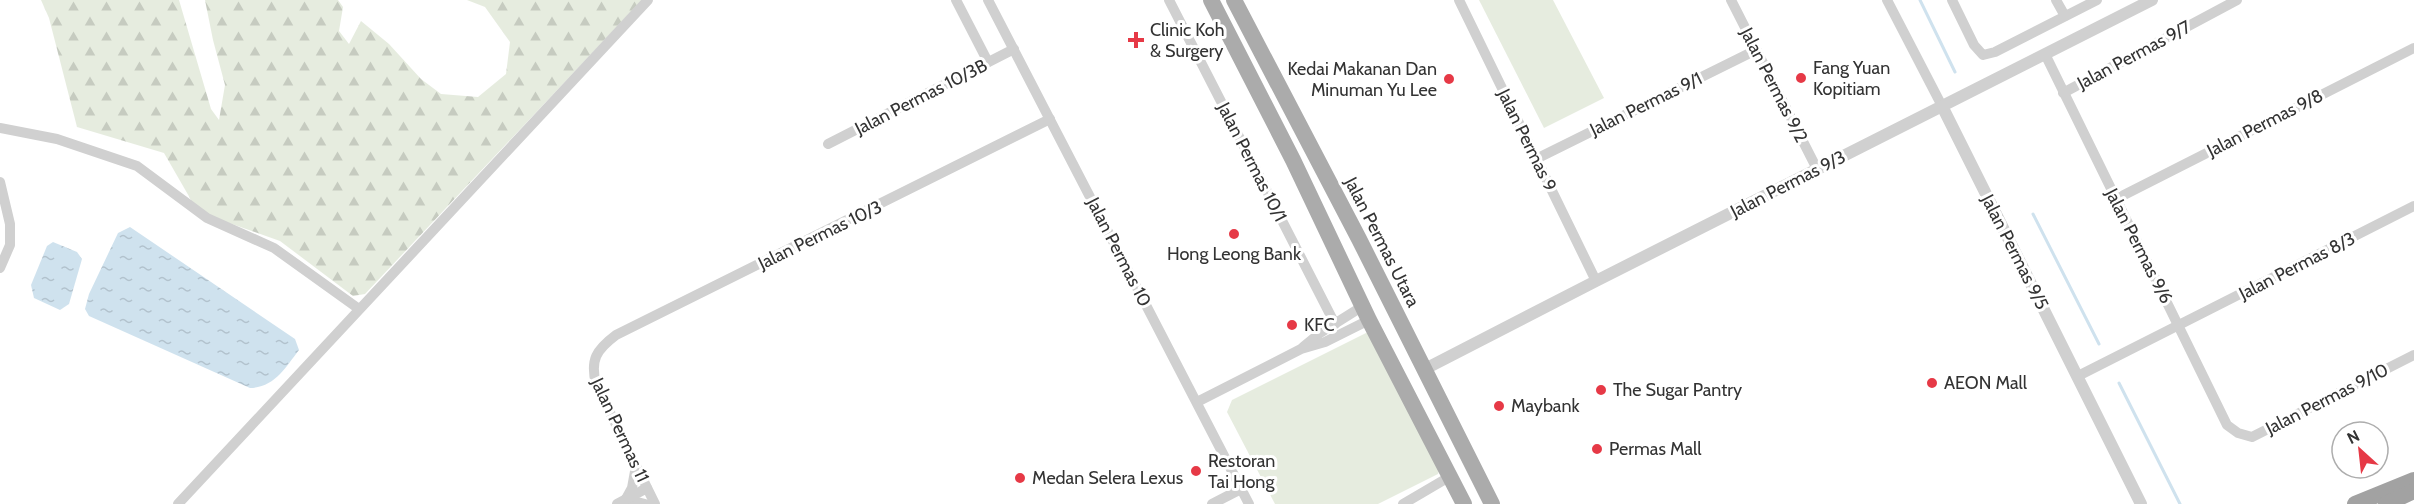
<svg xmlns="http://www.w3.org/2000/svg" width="2414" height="504" font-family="Cabin,sans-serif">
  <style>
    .grass { fill: #e6ecdf }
    .forest { fill: url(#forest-firs) }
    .water { fill: url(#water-ripples) }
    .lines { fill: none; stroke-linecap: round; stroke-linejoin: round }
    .stream { stroke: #cfe2ee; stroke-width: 3 }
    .minor { stroke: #d0d0d0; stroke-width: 10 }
    .tertiary { stroke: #d0d0d0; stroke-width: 12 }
    .primary { stroke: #ababab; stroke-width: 16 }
    .trunk { stroke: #a2a2a2; stroke-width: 16 }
    .poi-dot { fill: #e63946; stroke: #fff; stroke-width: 2 }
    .labels { text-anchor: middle; stroke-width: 6; stroke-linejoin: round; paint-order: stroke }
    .poi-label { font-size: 18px; fill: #333; stroke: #fff; text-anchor: start }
    .street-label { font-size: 18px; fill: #333; stroke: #fff }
  </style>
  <defs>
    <pattern id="forest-firs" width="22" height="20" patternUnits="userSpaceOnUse" patternTransform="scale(1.5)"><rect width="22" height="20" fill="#e6ecdf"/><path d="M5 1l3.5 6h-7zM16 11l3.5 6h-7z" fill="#c6cbc0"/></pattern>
    <pattern id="water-ripples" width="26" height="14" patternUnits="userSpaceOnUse" patternTransform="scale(1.5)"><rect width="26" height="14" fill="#cfe2ee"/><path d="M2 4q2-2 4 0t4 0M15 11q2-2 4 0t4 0" fill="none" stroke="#b2c2cd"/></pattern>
  </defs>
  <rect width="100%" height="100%" fill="#fff"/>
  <g class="grass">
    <path d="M1479,0h74l51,98 -60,30z"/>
    <path d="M1368,332l72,135 -2,7 -60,30h-103l-48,-92 5,-12z"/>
  </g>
  <path class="forest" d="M41,0h138l32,109 8,11 6,-35 -12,-45 -8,-40h133l5,7 -4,24 10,13 12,-23 28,23 32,35 20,15 37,3 28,-23 4,-32 -25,-35 -18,-7h175l-277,294 -12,2 -73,-55 -82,-29 -34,-59 -87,-26 -28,-109z"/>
  <g class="water">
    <path d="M130,227l165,112 4,11c-14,18 -24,37 -49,38l-161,-72 -4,-7 4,-15 29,-61z"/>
    <path d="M53,242l24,10 5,7 -13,45 -9,6 -26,-12 -3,-13 16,-39z"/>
  </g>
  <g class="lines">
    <g class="stream">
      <path d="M1920,0l35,72"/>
      <path d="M2033,214l66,130"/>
      <path d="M2119,383l61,121"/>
    </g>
    <g class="minor">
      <path d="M956,0l32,62"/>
      <path d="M988,0l261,504"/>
      <path d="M1169,0l166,324"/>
      <path d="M1459,0l137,281"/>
      <path d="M1731,0l86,169"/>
      <path d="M1887,0l55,106"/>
      <path d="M1952,0l22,45 9,10 12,-3 102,-52"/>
      <path d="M2056,0l9,16"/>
      <path d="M2045,54l182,371 11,8 14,4 162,-82"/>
      <path d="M2063,93l174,-93"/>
      <path d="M0,128l57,11 80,27 70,52 67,30 85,61"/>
      <path d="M828,144l186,-95"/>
      <path d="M1536,159l220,-109"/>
      <path d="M0,182l10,42v21l-10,23"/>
      <path d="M2116,199l298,-151"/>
      <path d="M1303,347l17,-14 43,-27"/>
      <path d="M2078,376l336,-170"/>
      <path d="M1197,402l104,-53 24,-7 44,-22"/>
      <path d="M626,499l6,-11 4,-22"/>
      <path d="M626,499l19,5"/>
      <path d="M178,504l470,-504"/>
      <path d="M617,504l30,-16"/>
      <path d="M655,504l-59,-120c-6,-24 0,-34 20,-49l434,-216"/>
      <path d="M1212,504l29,-15"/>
      <path d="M1403,504l46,-27"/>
    </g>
    <g class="tertiary">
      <path d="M1942,106l199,398"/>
      <path d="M1425,369l171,-88 556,-281"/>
    </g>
    <g class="primary">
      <path d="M1211,0l82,160 76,160 95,184"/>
      <path d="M1234,0l125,239 133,265"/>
    </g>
    <g class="trunk">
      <path d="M2355,504l59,-24"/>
      <path d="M2386,504l28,-13"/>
    </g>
  </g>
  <g class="poi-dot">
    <path d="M1133 31h6v6h6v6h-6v6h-6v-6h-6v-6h6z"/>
    <circle cx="1801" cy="78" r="6"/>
    <circle cx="1449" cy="79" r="6"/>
    <circle cx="1234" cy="234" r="6"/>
    <circle cx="1292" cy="325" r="6"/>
    <circle cx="1932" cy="383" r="6"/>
    <circle cx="1601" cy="390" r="6"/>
    <circle cx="1499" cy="406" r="6"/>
    <circle cx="1597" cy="449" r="6"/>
    <circle cx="1196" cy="471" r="6"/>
    <circle cx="1020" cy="478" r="6"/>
  </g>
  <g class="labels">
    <g class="poi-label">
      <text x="1150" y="36">Clinic Koh<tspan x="1150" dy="21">&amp; Surgery</tspan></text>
      <text x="1813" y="74">Fang Yuan<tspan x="1813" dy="21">Kopitiam</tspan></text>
      <text x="1437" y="75" text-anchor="end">Kedai Makanan Dan<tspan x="1437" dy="21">Minuman Yu Lee</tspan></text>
      <text x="1234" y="260" text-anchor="middle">Hong Leong Bank</text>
      <text x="1304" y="331">KFC</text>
      <text x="1944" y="389">AEON Mall</text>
      <text x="1613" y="396">The Sugar Pantry</text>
      <text x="1511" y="412">Maybank</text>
      <text x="1609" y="455">Permas Mall</text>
      <text x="1208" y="467">Restoran<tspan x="1208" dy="21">Tai Hong</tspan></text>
      <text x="1032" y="484">Medan Selera Lexus</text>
    </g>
    <g class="street-label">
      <text transform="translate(2134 55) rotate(-28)" y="6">Jalan Permas 9/7</text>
      <text transform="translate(1774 85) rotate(63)" y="6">Jalan Permas 9/2</text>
      <text transform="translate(921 97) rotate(-27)" y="6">Jalan Permas 10/3B</text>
      <text transform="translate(1646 104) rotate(-26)" y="6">Jalan Permas 9/1</text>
      <text transform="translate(2265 123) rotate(-27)" y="6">Jalan Permas 9/8</text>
      <text transform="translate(1527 140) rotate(64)" y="6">Jalan Permas 9</text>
      <text transform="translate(1252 162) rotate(63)" y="6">Jalan Permas 10/1</text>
      <text transform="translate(1788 184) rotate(-27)" y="6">Jalan Permas 9/3</text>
      <text transform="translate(820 235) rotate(-26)" y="6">Jalan Permas 10/3</text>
      <text transform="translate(1382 242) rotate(63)" y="6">Jalan Permas Utara</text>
      <text transform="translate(2139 246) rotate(63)" y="6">Jalan Permas 9/6</text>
      <text transform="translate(1119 252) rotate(63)" y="6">Jalan Permas 10</text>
      <text transform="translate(2015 252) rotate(63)" y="6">Jalan Permas 9/5</text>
      <text transform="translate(2297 266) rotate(-27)" y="6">Jalan Permas 8/3</text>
      <text transform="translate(2327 399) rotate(-27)" y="6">Jalan Permas 9/10</text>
      <text transform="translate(620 430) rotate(65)" y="6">Jalan Permas 11</text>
    </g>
  </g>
  <g transform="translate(2360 450) rotate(333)"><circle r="28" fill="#ffffff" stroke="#adadad" stroke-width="1.5"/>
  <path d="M0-4.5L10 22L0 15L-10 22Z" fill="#e63946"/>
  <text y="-9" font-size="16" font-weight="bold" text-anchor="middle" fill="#333333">N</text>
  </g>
</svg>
